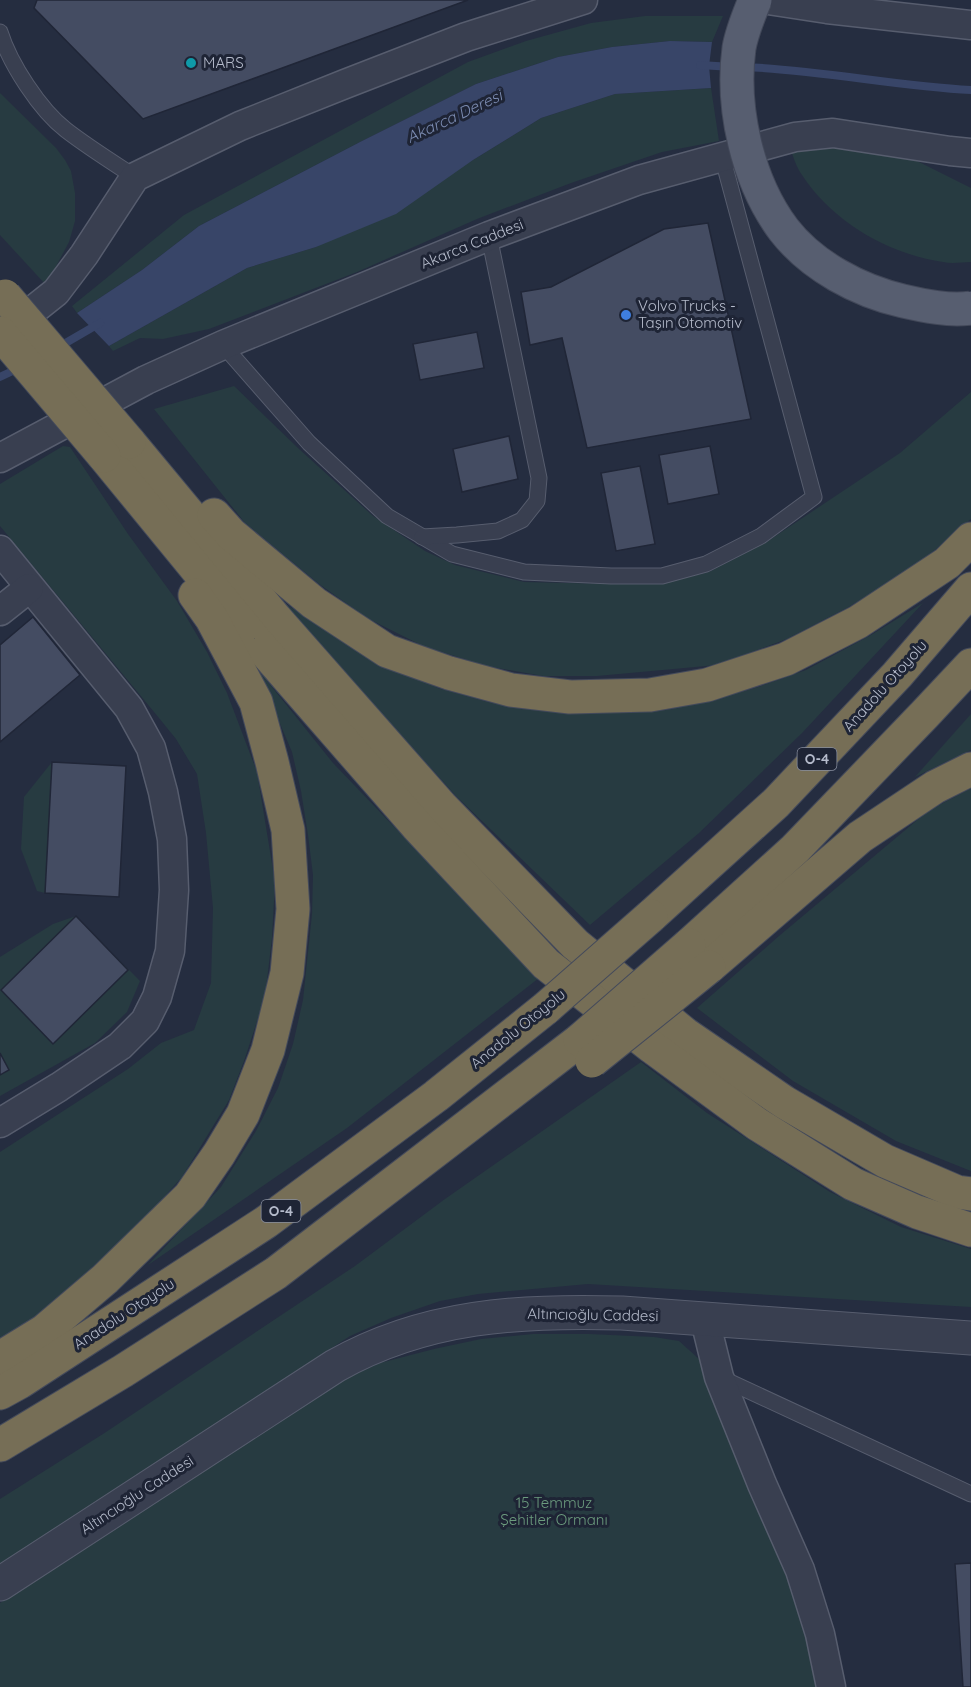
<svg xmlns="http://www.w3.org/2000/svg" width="971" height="1687" font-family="Quicksand,sans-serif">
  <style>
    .green { fill: #273b41 }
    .water { fill: #384568 }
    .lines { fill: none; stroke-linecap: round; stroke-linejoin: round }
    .stream { stroke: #384568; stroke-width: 8 }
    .building { fill: #444c62; stroke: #202637; stroke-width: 1.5 }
    .service-casing { stroke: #575d6e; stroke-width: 17 }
    .minor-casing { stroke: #575d6e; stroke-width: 31 }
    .tertiary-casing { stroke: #575d6e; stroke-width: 35 }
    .motorway-casing { stroke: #444a5b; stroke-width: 35 }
    .service { stroke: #393f50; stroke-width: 15 }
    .minor { stroke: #393f50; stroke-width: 28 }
    .tertiary { stroke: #393f50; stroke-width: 33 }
    .motorway { stroke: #766e56; stroke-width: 33 }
    .primary-bridge-casing { stroke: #424859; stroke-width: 35; stroke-linecap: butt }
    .motorway-bridge-casing { stroke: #444a5b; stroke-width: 35; stroke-linecap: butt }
    .primary-bridge { stroke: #575e70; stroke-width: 33 }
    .motorway-bridge { stroke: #766e56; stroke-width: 33 }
    .culture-dot { fill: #0f9aa8; stroke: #1e2435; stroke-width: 2 }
    .shop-dot { fill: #3f7fe0; stroke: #1e2435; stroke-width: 2 }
    .labels { text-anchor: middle; stroke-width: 6; stroke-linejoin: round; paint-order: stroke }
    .shield { fill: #1e2435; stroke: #888e9e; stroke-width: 1.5 }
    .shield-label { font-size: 14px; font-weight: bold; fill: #b5bbcb }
    .poi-label { font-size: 15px; fill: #b5bbcb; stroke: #1e2435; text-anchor: start }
    .street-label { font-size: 15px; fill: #b5bbcb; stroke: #1e2435 }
    .park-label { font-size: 15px; fill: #6c9c7e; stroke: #1e2435 }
    .water-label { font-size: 16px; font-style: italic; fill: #7c8cb2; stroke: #1e2435 }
  </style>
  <rect width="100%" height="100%" fill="#252d40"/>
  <g class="green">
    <path d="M645,16h78l-11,26 -42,-1 -58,6 -54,10 -82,27 -116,58 -161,84 -57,44 -65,43 -5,-7 112,-91 284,-153 58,-21 65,-18z"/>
    <path d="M711,88l8,53 -57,11 -91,31 -94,36 -120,53 -148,57 -46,10 -23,-1 -27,13 -4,-5 138,-78 69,-21 157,-87 68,-42 74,-24z"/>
    <path d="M0,93l56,55 9,12 6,11 4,22v28l-6,21 -23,43 -46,-50z"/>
    <path d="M864,139l53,22 54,27v74c-9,0 -19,2 -28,0 -55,-8 -110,-40 -141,-87 -6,-8 -9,-20 -13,-29z"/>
    <path d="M234,386l65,63 74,67 52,35 30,14 69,17 89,2 52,-1 44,-11 56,-29 135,-90 71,-61v127l-57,49 -67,40 -60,31 -70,26 -120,11h-54l-57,-10 -63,-20 -56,-28 -48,-34 -74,-61 -91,-114z"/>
    <path d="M63,446l7,1 58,87 49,67 30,51 20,41 30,79 18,110 -3,56 -7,59 -21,64 -15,39 -47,77 -25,28 -62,63 -95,79v-195l128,-83 33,-26 33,-13 17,-47 2,-75 -7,-75 -9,-59 -21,-35 -17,-21 -159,-192v-42z"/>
    <path d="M278,599l76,49 84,40 54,15 71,7 53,2 50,-2 54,-12 38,-11 48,-17 65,-35 52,-32 -121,130 -103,100 -109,92 -134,-129z"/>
    <path d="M256,667l77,96 206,215 -192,150 -199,137 73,-78 35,-56 22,-43 15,-44 10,-44 9,-86 1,-39 -5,-40 -7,-44 -9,-39z"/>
    <path d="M971,714v36l-56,27z"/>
    <path d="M52,762l-7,131 -8,-2 -16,-42 3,-52z"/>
    <path d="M971,788v383l-75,-30 -103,-60 -96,-73 82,-72 149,-125z"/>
    <path d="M76,916l64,65 -13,31 -32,31 -95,53v-139l53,-33z"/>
    <path d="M641,1062l66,51 123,79 71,35 70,22v58l-383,-23 -110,10 -38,7 -49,17 -41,18 -350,229v-66l103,-65 252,-168 90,-67z"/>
    <path d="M533,1334h56l65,3 25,4 40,36 112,310h-831v-84l340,-222 40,-18 54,-14 47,-10z"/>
  </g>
  <path class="water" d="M670,41l42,1 -3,24 2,22 -96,6 -74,24 -68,42 -77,54 -80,33 -69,21 -138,78 -32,-33 65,-43 57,-44 161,-84 116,-58 82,-27 54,-10z"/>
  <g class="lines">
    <g class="stream">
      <path d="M700,65l32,2"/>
      <path d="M745,67c76,3 150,19 226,23"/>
      <path d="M57,348l43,-25"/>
      <path d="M0,377l19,-9"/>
    </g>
  </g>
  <g class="building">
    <path d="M37,0h431l-325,119 -109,-111z"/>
    <path d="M708,223l43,196 -164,29 -25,-110 -32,7 -9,-53 30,-5 113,-58z"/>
    <path d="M477,332l7,36 -64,12 -7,-36z"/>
    <path d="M509,436l9,43 -56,13 -9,-43z"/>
    <path d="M710,446l9,48 -51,10 -9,-49z"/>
    <path d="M640,466l15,78 -39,7 -15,-78z"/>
    <path d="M33,617l47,58 -80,67v-97z"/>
    <path d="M52,762l74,4 -7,131 -74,-4z"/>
    <path d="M76,916l52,54 -75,74 -52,-54z"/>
    <path d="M0,1053l9,17 -9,5z"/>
    <path d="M971,1563v124h-8l-8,-123z"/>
  </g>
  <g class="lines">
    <defs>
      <g id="service">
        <path d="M0,32c10,32 40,78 66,98 22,17 46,32 69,47"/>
        <path d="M223,345l86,98 78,73 65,38 72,18 87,4h51l44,-12 55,-28 53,-39 -92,-341"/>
        <path d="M422,537l35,-2 41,-4 24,-11 15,-19 2,-23 -50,-242"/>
        <path d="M719,1377l252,117"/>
      </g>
      <g id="minor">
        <path d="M768,0l59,9 144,16"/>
        <path d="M5,328l17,-9 34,-27 28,-37 51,-78 105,-51 105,-42 121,-47 117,-37"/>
        <path d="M0,458l146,-78 77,-35 266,-109 150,-56 156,-43 38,-4 117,18 21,2"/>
        <path d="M0,550l129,158 22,40 12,44 9,47 2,51 -4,61 -13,46 -12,24 -25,25 -61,41 -59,36"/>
        <path d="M0,611l29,-23"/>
        <path d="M705,1320l14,57 43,107 38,86 20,64 11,53"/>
      </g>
      <path id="tertiary" d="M0,1584l335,-218c90,-51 186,-56 287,-53l349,25"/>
      <g id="motorway">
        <path d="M129,442l147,177 165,187 134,138 110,90 99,68 101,59 72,31 14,2"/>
        <path d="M104,456l150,183 163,187 129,138 106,83 105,77 96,60 64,28 54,18"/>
        <path d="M214,515l17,19 83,69 73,48 62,22 62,17 59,7 80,-2 57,-10 79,-26 72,-37 89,-59 24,-24"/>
        <path d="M651,916l125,-113 121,-128 74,-86"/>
        <path d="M689,945l106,-96 130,-135 46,-49"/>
        <path d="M709,967l151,-130 75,-50 36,-18"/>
        <path d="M0,1358l44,-27 61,-52 85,-83 29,-42 24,-40 25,-64 19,-77 6,-64 -5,-79 -16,-68 -16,-60 -44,-83 -17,-24"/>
        <path d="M0,1393l20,-11 246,-160 170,-126 110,-88"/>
        <path d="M0,1445l123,-74 153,-98 304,-233"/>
      </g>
    </defs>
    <use href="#service" class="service-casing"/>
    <use href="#minor" class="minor-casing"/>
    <use href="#tertiary" class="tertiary-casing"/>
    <use href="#motorway" class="motorway-casing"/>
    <use href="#service" class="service"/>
    <use href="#minor" class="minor"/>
    <use href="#tertiary" class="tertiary"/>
    <use href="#motorway" class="motorway"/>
    <defs>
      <path id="primary-bridge" d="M755,0c-6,15 -13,31 -16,48 -8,59 8,133 45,182 28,36 75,61 119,71 22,5 46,10 68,7"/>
      <g id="motorway-bridge">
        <path d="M5,296l124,146"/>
        <path d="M0,333l104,123"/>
        <path d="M546,1008l105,-92"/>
        <path d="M580,1040l109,-95"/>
        <path d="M592,1061l117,-94"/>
      </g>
    </defs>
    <use href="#primary-bridge" class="primary-bridge-casing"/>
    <use href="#motorway-bridge" class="motorway-bridge-casing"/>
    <use href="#primary-bridge" class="primary-bridge"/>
    <use href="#motorway-bridge" class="motorway-bridge"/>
  </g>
  <circle class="culture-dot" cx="191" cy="63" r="6"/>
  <circle class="shop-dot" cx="626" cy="315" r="6"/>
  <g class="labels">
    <g class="shield">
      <rect x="797.5" y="748" width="39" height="22" rx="4.5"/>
      <rect x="261.5" y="1200" width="39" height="22" rx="4.5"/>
    </g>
    <g class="shield-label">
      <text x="817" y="764">O-4</text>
      <text x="281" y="1216">O-4</text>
    </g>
    <g class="poi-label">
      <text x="203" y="68">MARS</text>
      <text x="638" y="311">Volvo Trucks -<tspan x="638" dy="17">Taşın Otomotiv</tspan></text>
    </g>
    <g class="street-label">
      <text transform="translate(472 244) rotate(-22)" y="5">Akarca Caddesi</text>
      <text transform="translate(885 686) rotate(-48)" y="5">Anadolu Otoyolu</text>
      <text transform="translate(518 1029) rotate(-39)" y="5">Anadolu Otoyolu</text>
      <text transform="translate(124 1314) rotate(-33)" y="5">Anadolu Otoyolu</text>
      <text transform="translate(593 1315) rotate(1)" y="5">Altıncıoğlu Caddesi</text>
      <text transform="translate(137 1495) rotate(-33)" y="5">Altıncıoğlu Caddesi</text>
    </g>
    <g class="park-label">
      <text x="554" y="1508">15 Temmuz<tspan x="554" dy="17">Şehitler Ormanı</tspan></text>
    </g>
    <g class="water-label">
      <text transform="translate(454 116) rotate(-25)" y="6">Akarca Deresi</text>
    </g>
  </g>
</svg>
